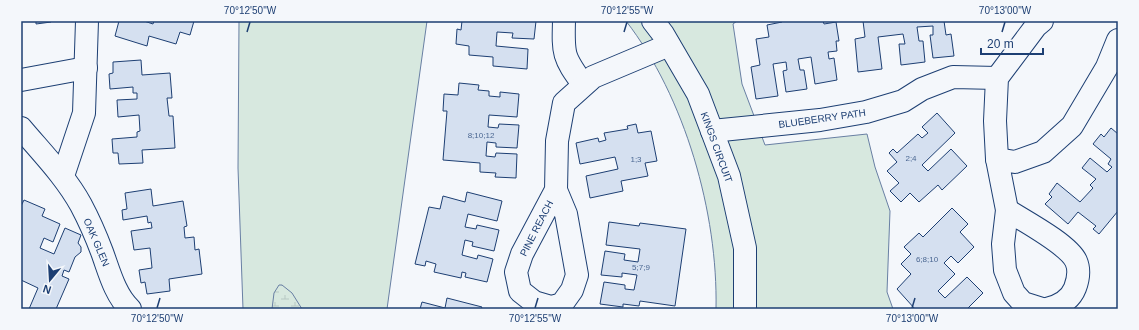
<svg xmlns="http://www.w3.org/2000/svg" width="1139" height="330" font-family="Helvetica,sans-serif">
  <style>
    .green { fill: #d7e8df; stroke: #687fa3 }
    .wetland { fill: url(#wetland-marsh); stroke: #687fa3 }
    .building { fill: #d5e0f0; stroke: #1d3f73 }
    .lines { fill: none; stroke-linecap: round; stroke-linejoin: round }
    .minor-casing { stroke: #1d3f73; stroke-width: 24 }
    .minor { stroke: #f4f7fb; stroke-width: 22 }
    .ticks { fill: none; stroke: #1d3f73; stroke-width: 1.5 }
    .labels { text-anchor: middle; stroke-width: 3; stroke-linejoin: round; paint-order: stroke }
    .number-label { font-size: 8px; fill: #4b6792 }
    .street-label { font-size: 10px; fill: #1d3f73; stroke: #f4f7fb }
    .neatline { fill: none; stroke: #1d3f73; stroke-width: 1.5 }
    .ticks-label { font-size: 10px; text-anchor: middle; fill: #1d3f73 }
  </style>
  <defs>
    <pattern id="wetland-marsh" width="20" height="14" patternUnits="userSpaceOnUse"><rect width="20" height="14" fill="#d7e8df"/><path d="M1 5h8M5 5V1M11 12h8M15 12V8" fill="none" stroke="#b8c8c3"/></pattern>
  </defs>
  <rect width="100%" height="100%" fill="#f4f7fb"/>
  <g class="green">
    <path d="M239,21h188l-40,288h-144l-5,-141z"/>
    <path d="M626,21h111l-4,3 9,60 23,61 102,-11 8,33 15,44 -3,81 6,17h-177c2,-96 -31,-212 -90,-288z"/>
  </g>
  <path class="wetland" d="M279,285h3l10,8 10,16h-30l2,-16z"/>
  <g class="building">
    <path d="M36,21h15v1l-15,2z"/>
    <path d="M119,21h25l9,3 1,-3h40l-4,14 -10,-3 -4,12 -27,-8 -2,10 -32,-10z"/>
    <path d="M462,21h74l-2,18 -22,-1 1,-5 -16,-1 -1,14 32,3 -1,20 -34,-3v-9l-24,-2v-9l-13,-2 1,-15 4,1z"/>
    <path d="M782,21h41l1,3 12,-2 3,19h-3l1,10 -9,1 1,7 5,-1 3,22 -22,4 -4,-27 -13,2 2,11h4l3,19 -21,3 -3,-21 4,-1 -1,-8 -13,2 5,32 -22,3 -5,-32 9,-2 -4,-26 13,-2 -2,-12 15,-3z"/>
    <path d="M863,21h81l2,14 5,-1 3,22 -21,2 -3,-23h3v-9l-16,1 2,14h4l2,21 -24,3 -2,-21h6l-2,-10 -25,3 4,32 -24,3 -3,-33 10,-2z"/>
    <path d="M141,60l1,15 28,-2 2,25h-5l2,18h4l2,32 -33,2 1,13 -24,1 -1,-11h-5l-1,-14 25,-2v-5l3,-1 -1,-16 -21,2 -1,-17 20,-1v-6h-4v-6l-23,2 -1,-15 4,-1v-11z"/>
    <path d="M459,83l20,2 -1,5 11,1v5l11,1v-5l19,2 -2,23 -28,-2 -1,12 10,1 1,-4 20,1 -2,23 -21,-1v-4l-9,-1 -1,14 9,1 1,-4 21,1 -1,24 -21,-1 1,-4 -16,-1v-9l-37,-3 4,-49h-4l1,-17 14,1z"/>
    <path d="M937,113l18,20 -33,32 6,6 23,-22 16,17 -25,24 -4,-5 -19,17 -9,-9 -9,9 -11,-11 9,-8 -12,-12 10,-9 -8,-9 4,-4 4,4 21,-19 4,4 6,-5 -6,-6z"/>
    <path d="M636,124l2,9 13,-2 6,30 -12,2 3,13 -27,5 2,10 -33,7 -4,-22 32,-7 -3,-12 -35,7 -4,-21 22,-5 1,4 7,-2 -2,-7 24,-4 -1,-3z"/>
    <path d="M1111,128l7,6v77l-19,23 -6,-5 3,-3 -18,-14 -10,12 -23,-20 7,-7 -3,-3 8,-11 23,19 13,-14 -3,-3 6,-6 -14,-11 8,-10 17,14 5,-5 -4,-3 3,-5 -18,-15 8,-10 3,3z"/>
    <path d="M151,189l2,17 30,-5 4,25 -3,1 1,11 9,-1 1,13 4,-1 3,25 -33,5 1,12 -23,3 -2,-12 -4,1 -2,-13 13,-2 -2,-20 -16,2 -3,-19 21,-3 -1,-6 -3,1 -1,-7 -24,4 -1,-10 5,-1 -2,-16z"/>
    <path d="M467,192l35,9 -5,20 -29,-7 -3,13 11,2 1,-4 22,5 -5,21 -22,-5 1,-4 -8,-2 -3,15 15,4 1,-4 15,4 -6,23 -22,-5 1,-4 -4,-1 -1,6 -27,-6 2,-8 -10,-3 -1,5 -10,-2 14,-57 11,2 3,-13 22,6z"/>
    <path d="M24,200l21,9 -3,7 18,8 -7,18 -9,-4 -4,10 14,6 11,-26 16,7 -3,8 3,4v5l-6,5 -6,15 -5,-2 -2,6 7,3 -13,30h-27l9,-21 -17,-8v-74z"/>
    <path d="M952,208l16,16 -8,8 14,15 -16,16 -7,-7 -7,7 11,11 -17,17 7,7 22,-21 16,16 -16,16h-52l-18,-20 14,-15 -10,-10 10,-10 -7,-7 15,-14 4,4z"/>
    <path d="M609,222l30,4 1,-3 46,6 -11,77 -35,-5 -1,5 -16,-2v3l-23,-3 4,-22 21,3v4l9,1 3,-15 -15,-2v4l-21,-2 4,-24 20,3 -1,6 14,2 2,-13 -34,-4z"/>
    <path d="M447,298l35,9 -1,2h-61l2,-7 23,6z"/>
  </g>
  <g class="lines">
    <defs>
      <g id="minor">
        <path d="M564,21c-1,33 -1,36 19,63"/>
        <path d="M653,21l10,13 35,60 31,82 16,72v61"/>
        <path d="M21,80l65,-12"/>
        <path d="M21,128c21,25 44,48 60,77 8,15 15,31 21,47 7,19 13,43 28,57"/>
        <path d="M712,131l108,-11 46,-8 37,-11 19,-12 31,-12 44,1"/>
        <path d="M997,159l-2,-38 2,-43 39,-52 6,-5"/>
        <path d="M63,176l21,-63 3,-92"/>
        <path d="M556,190l-34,64 -6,18 4,19 14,11 17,5 11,-3 10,-14 5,-15 -11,-61 -10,-24 1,-49 7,-38 29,-26 76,-32"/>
        <path d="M1007,210c17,11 61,34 69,51 4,9 2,19 -1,27 -5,13 -16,18 -28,21"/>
        <path d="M1042,309l-19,-6 -9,-10 -9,-23 -2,-26 4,-34 -10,-51 18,3 28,-10 29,-26 35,-59 11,-27"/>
      </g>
    </defs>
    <use href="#minor" class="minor-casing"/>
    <use href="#minor" class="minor"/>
  </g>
  <path class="ticks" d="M247,32l3,-10M624,32l3,-10M1002,32l3,-10M157,308l3,-10M535,308l3,-10M912,308l3,-10"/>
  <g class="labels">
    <g class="number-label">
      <text x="481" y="138">8;10;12</text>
      <text x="911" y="161">2;4</text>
      <text x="636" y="162">1;3</text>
      <text x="927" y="262">6;8;10</text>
      <text x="641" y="270">5;7;9</text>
    </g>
    <g class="street-label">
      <text transform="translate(822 118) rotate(-8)" y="4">BLUEBERRY PATH</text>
      <text transform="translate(717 147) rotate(70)" y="4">KINGS CIRCUIT</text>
      <text transform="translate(536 228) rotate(-63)" y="4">PINE REACH</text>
      <text transform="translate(97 242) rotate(67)" y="4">OAK GLEN</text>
    </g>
  </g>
  <rect width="1139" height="330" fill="none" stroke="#f4f7fb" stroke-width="44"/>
  <g transform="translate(50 280) rotate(198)" stroke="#f4f7fb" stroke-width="3" paint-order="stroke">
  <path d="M0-3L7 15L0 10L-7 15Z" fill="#1d3f73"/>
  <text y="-6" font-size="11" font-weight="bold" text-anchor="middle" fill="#1d3f73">N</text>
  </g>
  <path d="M981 48v6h62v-6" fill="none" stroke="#1d3f73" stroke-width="2"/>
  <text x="987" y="48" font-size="12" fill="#1d3f73" stroke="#f4f7fb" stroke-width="3" paint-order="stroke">20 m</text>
  <rect x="22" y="22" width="1095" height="286" class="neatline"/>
  <g class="ticks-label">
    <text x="250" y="14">70°12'50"W</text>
    <text x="627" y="14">70°12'55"W</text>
    <text x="1005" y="14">70°13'00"W</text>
    <text x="157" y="322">70°12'50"W</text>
    <text x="535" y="322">70°12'55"W</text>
    <text x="912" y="322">70°13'00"W</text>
  </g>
</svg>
